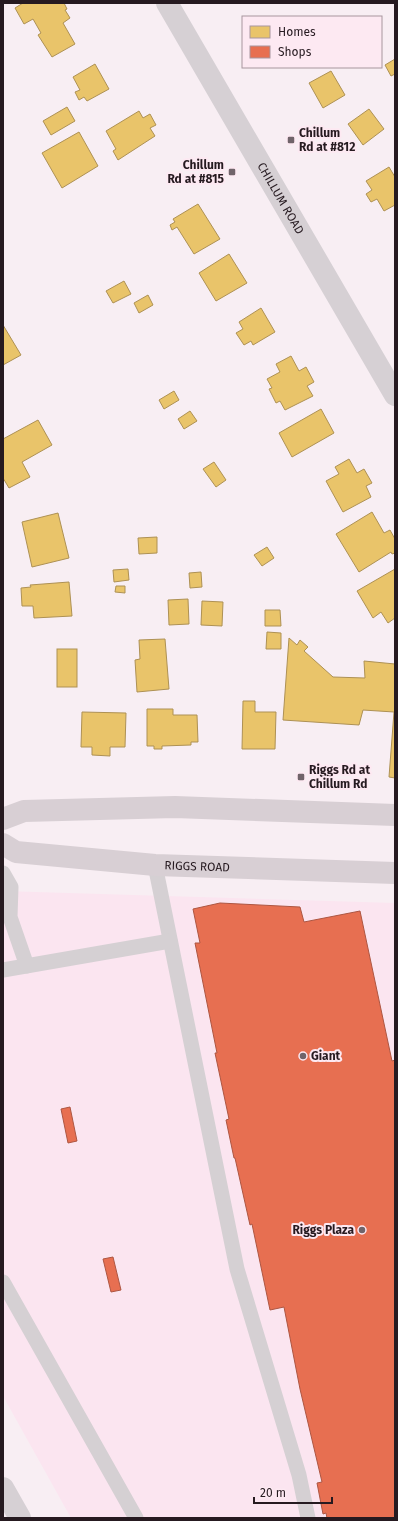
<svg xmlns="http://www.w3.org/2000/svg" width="398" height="1521" font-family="'Fira Sans',sans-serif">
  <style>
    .built { fill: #fbe5f0 }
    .homes { fill: #e9c46a; stroke: #ae9154 }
    .shops { fill: #e76f51; stroke: #ad5642 }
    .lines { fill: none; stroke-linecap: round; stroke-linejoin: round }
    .lane { stroke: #d5d0d3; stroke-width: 15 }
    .secondary { stroke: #d6d0d4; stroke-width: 22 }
    .primary { stroke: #d8cfd4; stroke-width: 22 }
    .poi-dot { fill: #70646a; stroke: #fde9f2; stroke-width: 1.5 }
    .labels { text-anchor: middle; stroke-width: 4; stroke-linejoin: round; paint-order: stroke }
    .poi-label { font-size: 12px; font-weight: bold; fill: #261a20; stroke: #fde9f2; text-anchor: start }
    .street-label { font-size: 12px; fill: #261a20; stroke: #fde9f2 }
  </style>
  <rect width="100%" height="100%" fill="#f8eef3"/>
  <path class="built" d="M3,891l392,12v615h-324l-68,-122z"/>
  <g class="homes">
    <path d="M23,3h41l3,6 -2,1 5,8 -7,5 12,21 -23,13 -14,-22 3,-2 -8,-14 -9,5 -9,-16z"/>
    <path d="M395,59v15l-4,2 -6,-11z"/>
    <path d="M95,64l14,25 -22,12 -3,-4 -5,3 -4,-8 5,-2 -7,-13z"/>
    <path d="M331,71l14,24 -22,13 -14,-25z"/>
    <path d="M67,107l8,14 -24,14 -8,-14z"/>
    <path d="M369,109l15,20 -21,16 -15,-21z"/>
    <path d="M139,111l4,7 7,-4 6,11 -6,3 5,8 -37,24 -5,-9 3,-2 -10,-18z"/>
    <path d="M79,132l19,34 -36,22 -20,-35z"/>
    <path d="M389,167l6,10v28l-11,6 -7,-12 -6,3 -5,-8 6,-4 -6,-9z"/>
    <path d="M198,204l22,35 -26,15 -17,-27 -5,3 -2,-5 5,-3 -2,-3z"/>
    <path d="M229,254l18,29 -31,18 -17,-28z"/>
    <path d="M124,281l7,13 -18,9 -7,-12z"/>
    <path d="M148,295l5,10 -14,8 -5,-10z"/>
    <path d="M261,308l14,24 -22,13 -2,-4 -7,4 -8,-12 7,-4 -4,-7z"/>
    <path d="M3,325l18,30 -18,10z"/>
    <path d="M291,356l8,15 7,-4 8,15 -7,4 6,10 -28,14 -5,-9 -4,2 -7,-14 3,-1 -5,-9 13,-7 -4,-8z"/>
    <path d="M174,391l5,9 -15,9 -5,-9z"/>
    <path d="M321,409l13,24 -42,24 -13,-24z"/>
    <path d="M190,411l7,10 -13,8 -6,-10z"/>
    <path d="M38,420l14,25 -30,17 8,15 -21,11 -6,-10v-39z"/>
    <path d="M349,459l8,14 7,-4 8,14 -6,3 5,11 -28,15 -17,-31 13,-7 -4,-7z"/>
    <path d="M214,462l12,18 -10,7 -13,-18z"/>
    <path d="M372,512l12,21 6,-3 5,9v14l-3,1 -1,-2 -32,20 -23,-38z"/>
    <path d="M58,513l11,45 -37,9 -10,-45z"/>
    <path d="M157,537v16l-18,1 -1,-16z"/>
    <path d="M267,547l7,11 -12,8 -8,-11z"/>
    <path d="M128,569l1,11 -15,2 -1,-12z"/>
    <path d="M395,569v49l-7,5 -7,-11 -8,6 -16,-27z"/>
    <path d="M201,572l1,15 -12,1 -1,-15z"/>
    <path d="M69,582l3,34 -38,2 -1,-12h-11l-1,-18 10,-1 -1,-2z"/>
    <path d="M116,586h9v7l-10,-1z"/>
    <path d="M188,599l1,25 -20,1 -1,-25z"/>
    <path d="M202,601l21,1 -1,24 -21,-1z"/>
    <path d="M265,610h15l1,16h-16z"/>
    <path d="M267,632l14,1v16h-15z"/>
    <path d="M289,638l8,7 3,-5 8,7 -4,4 29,26 32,1 -1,-17 31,3v114l-6,-1 5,-65 -31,-2 -4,15 -76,-5z"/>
    <path d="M165,639l4,50 -32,3 -2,-32 5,-1 -1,-19z"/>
    <rect x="57" y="649" width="20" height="38"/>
    <path d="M243,701h12v11h21l-1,37h-33z"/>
    <path d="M147,709h26v6h24l1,27h-7v3l-29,1v3h-8v-3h-7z"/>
    <path d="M82,712l44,1 -1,34h-15v9l-18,-1v-8h-11z"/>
  </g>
  <g class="shops">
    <path d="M220,903l80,4 4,15 56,-11 32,150 3,-1v458h-68l-1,-5 -3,1 -6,-31 5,-1 -22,-93 -16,-82 -14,3 -18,-86 -2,1 -15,-67h-1l-8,-38 3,-1 -14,-66h2l-22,-110h5l-7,-34z"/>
    <path d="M70,1107l7,34 -9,2 -7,-34z"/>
    <path d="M113,1257l8,33 -10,2 -8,-33z"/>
  </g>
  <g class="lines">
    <g class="lane">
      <path d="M155,865l82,404 62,206 9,43"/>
      <path d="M3,873l8,14 -1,30 17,49"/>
      <path d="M3,970l167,-29"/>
      <path d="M3,1282l133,236"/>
    </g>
    <g class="secondary">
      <path id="s1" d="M167,3l228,392"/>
      <path d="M3,1488l17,30"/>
    </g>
    <g class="primary">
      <path d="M3,819l21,-8 151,-4 220,8"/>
      <path id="s2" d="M3,844l13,8 139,13 240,8"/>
    </g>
  </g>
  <g class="poi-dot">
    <rect x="287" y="136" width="8" height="8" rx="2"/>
    <rect x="228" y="168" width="8" height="8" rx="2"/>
    <rect x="297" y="773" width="8" height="8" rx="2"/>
    <circle cx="303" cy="1056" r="4"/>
    <circle cx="362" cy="1230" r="4"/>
  </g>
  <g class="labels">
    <g class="poi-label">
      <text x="299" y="137">Chillum<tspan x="299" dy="14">Rd at #812</tspan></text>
      <text x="224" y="169" text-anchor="end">Chillum<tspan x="224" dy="14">Rd at #815</tspan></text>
      <text x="309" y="774">Riggs Rd at<tspan x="309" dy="14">Chillum Rd</tspan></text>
      <text x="311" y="1060">Giant</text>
      <text x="354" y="1234" text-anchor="end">Riggs Plaza</text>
    </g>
    <g class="street-label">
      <text dy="4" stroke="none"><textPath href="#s1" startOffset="226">CHILLUM ROAD</textPath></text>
      <text dy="4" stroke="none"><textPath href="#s2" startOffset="197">RIGGS ROAD</textPath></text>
    </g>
  </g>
  <rect width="398" height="1521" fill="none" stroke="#261a20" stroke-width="8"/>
  <rect x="242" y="16" width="140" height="52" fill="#fde9f2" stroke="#a7969e"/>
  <rect x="250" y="26" width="20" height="12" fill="#e9c46a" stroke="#a7969e"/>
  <text x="278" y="36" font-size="12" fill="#261a20">Homes</text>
  <rect x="250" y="46" width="20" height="12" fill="#e76f51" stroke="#a7969e"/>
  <text x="278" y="56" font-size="12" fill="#261a20">Shops</text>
  <path d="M254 1497v6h78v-6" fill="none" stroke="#261a20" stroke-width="2"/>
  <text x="260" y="1497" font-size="12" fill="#261a20" stroke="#fde9f2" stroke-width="3" paint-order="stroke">20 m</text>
</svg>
